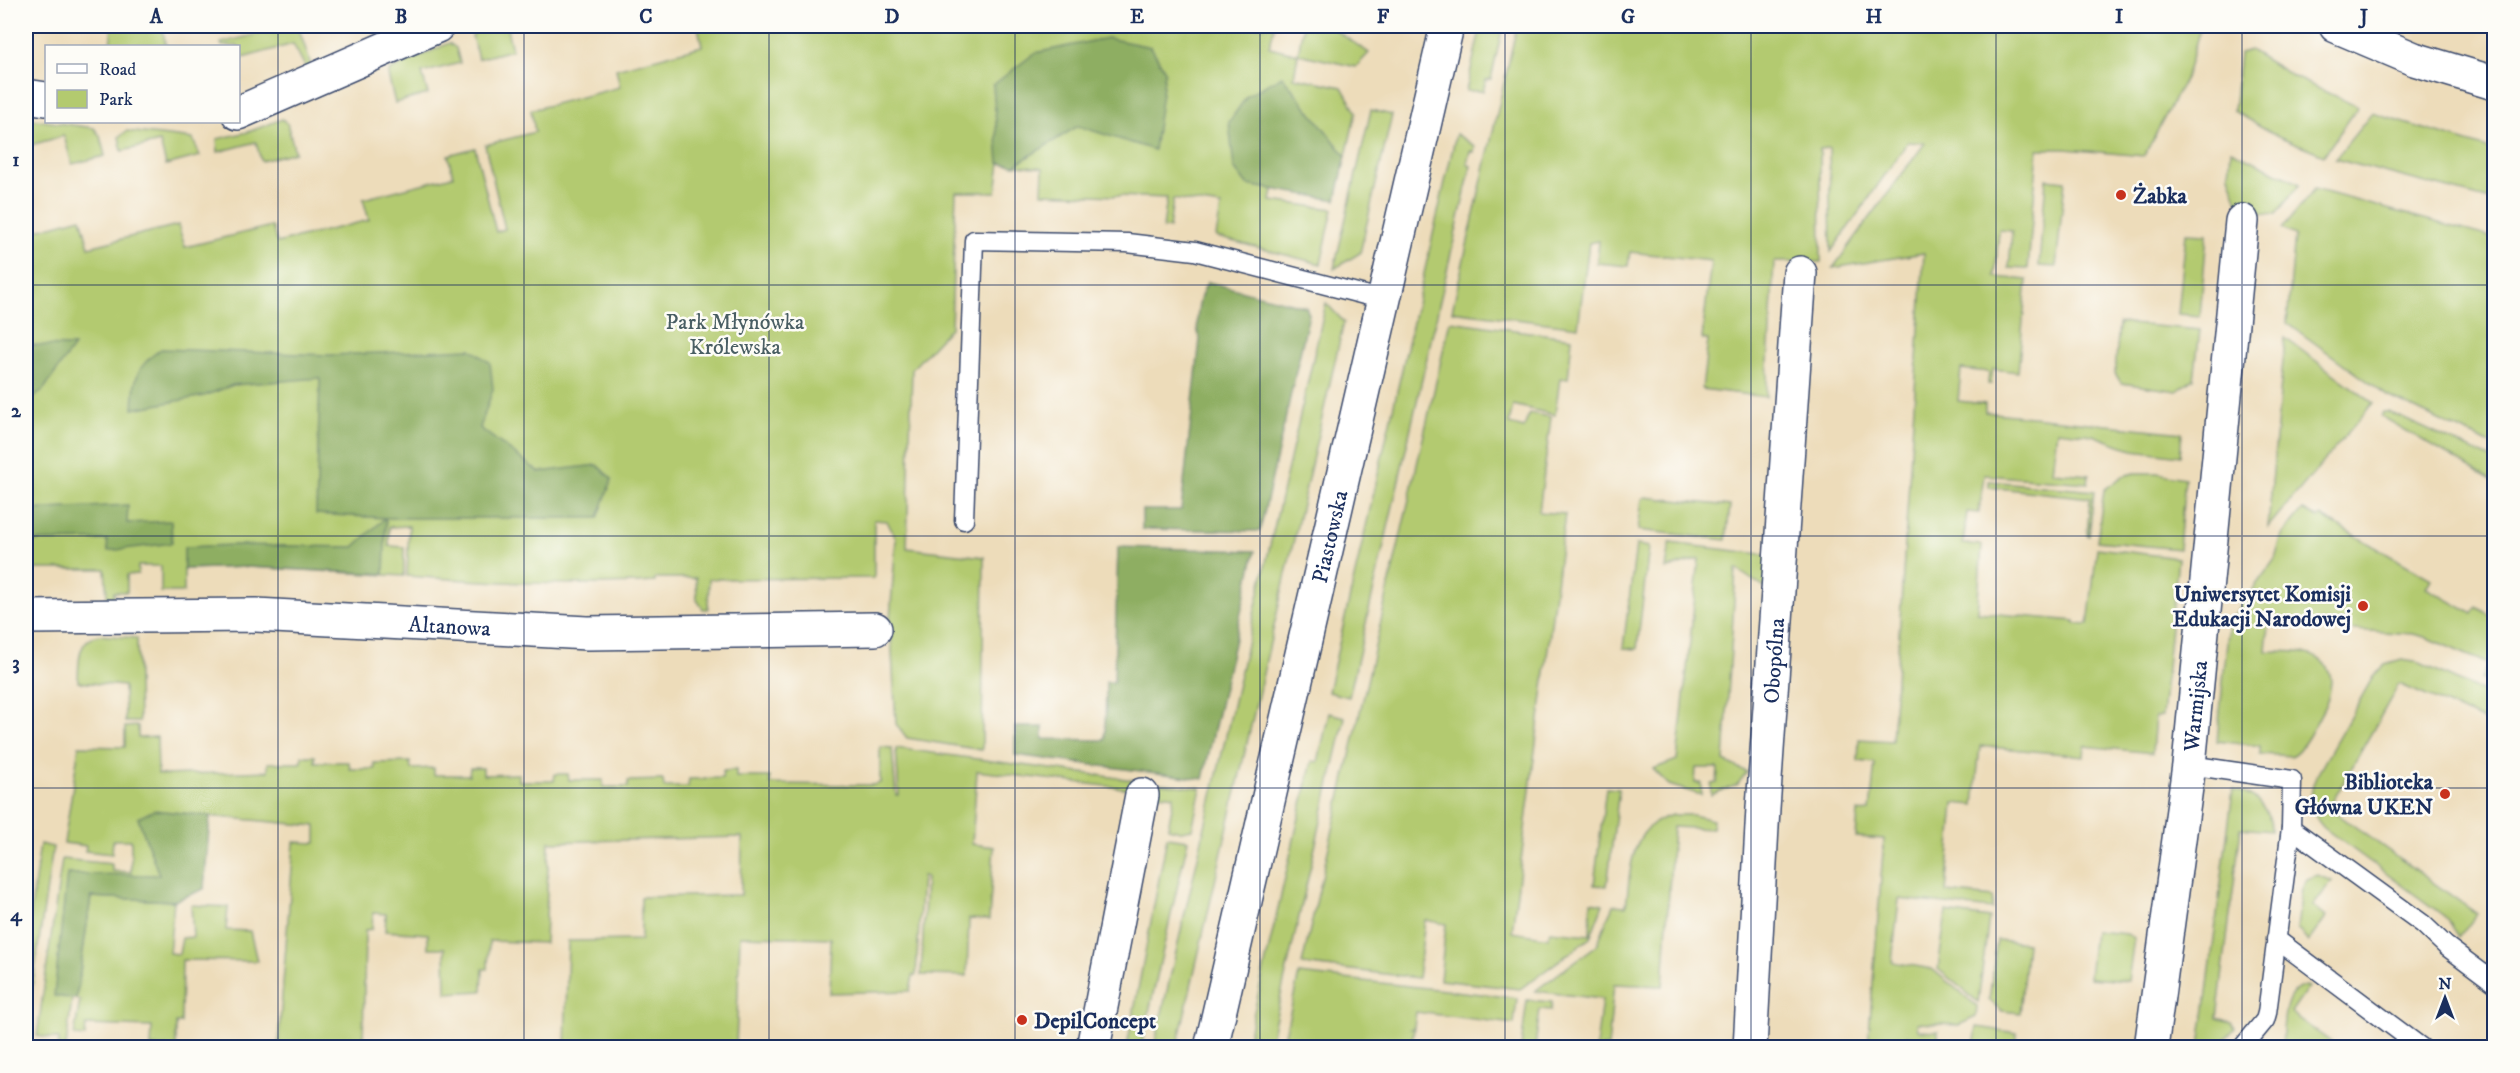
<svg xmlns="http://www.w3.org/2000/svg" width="2520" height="1073" font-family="'IM FELL DW Pica',serif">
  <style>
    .green { fill: #b3ca6f; stroke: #677c66; stroke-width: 1.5 }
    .forest { fill: #8eae62; stroke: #546e60; stroke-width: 1.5 }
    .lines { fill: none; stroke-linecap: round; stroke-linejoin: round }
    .service-casing { stroke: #3a496c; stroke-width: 21 }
    .minor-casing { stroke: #3a496c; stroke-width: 36 }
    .tertiary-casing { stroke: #3a496c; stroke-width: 36 }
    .service { stroke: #fff; stroke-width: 18 }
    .minor { stroke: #fff; stroke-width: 33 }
    .tertiary { stroke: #fff; stroke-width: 33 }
    .grid { fill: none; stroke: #1b2f5e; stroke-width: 1.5; stroke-opacity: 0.55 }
    .poi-dot { fill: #c8321e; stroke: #fdfcf7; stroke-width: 2 }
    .labels { text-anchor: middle; stroke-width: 5; stroke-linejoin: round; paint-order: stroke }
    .poi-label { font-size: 22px; font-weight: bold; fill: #1b2f5e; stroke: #fdfcf7; text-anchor: start }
    .park-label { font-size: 22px; fill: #495e63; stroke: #fdfcf7 }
    .street-label { font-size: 22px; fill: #1b2f5e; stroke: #fdfcf7 }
    .neatline { fill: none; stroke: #1b2f5e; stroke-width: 2 }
    .grid-label { font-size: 20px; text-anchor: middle; font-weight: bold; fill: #1b2f5e }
  </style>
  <rect width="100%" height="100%" fill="#fdfcf7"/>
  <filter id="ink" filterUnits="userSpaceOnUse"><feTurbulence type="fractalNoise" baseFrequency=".0167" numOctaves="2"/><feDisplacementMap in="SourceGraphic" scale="12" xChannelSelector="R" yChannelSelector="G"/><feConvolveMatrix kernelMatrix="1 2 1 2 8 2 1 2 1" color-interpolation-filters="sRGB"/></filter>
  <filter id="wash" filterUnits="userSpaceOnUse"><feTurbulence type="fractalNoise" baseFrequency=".008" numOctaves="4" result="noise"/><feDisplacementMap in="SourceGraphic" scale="24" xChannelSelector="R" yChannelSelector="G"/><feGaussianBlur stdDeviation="1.35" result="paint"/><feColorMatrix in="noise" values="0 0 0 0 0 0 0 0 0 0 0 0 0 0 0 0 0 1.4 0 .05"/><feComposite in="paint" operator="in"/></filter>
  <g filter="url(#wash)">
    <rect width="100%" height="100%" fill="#eddcba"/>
    <g class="green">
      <path d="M112,26h50l4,20h-56z"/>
      <path d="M290,26h8l13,39 -3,7 -15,-28 -54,15 -1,-13h-16l-1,-3z"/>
      <path d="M488,26h32l-13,3 5,21 -34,9 -6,-23 4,-5z"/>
      <path d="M704,26h571l-6,21 29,7 5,-28h26l40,27 -13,14 -58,-13 -4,23 48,10 14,25 -10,44 -55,-65 -20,110 62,8 -12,55 -105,-27 5,-31 -48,-7 -4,29h-6l4,-30 -125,-5 1,-25 -43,-5 -4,29h-40l-5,135 -39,42 -5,179 77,9 -2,193 -75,-12 -11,-14 -6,-106 6,-79 -9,-18 -13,-1v58l-165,1 -1,30h-5l-6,-9 -1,-22h-41v4c-82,5 -166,0 -248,-6l2,-50 -20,1v19l15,1v29l-156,-9 -64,2v23h-23v-26h-23v8l-11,1v17h-13v5h-7l-2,-28h-79v-28l81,-1 -81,-17v-290l55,-15 8,29 89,-22 7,22 87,-21 5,17 92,-23 -6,-21 90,-23 -5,-21 27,-7 21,84 9,-3 -20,-84 50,-13 -4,-22 89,-23 -4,-18 86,-23 -4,-19z"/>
      <path d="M1481,26h22l-12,53 -5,1 -3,11h-17z"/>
      <path d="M1517,26h684l-16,53 -41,77 -79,-7h-27l-10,120 -19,-1 3,-37 -13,-1 -4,47 32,3 -9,92 -25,-3 -2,15h-3l1,-12 -28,-3 -3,32 27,3v8l197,21 -2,23 -47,-6 -40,-15 -36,-4 -5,41 37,3 -1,8 -104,-8 -5,38 -12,-1 -4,32 19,1 -5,67 98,9v3l13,1 9,-77 81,10 -16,158 -7,1 -3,36 -67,-7 -1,10 -104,-10 -6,59 -20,-2 -8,89 47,5 -1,12 -93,-10 -7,63 40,7 45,37 -1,11 -17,8 -42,-2 1,7 20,1v10l-32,-5 -2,11h-36l16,-208 -28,-2 2,-25 12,-1 5,-48 -17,-2 1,-22 33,2 32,-488 -91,15 92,-125 -17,-1 -77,110 -2,-104 -9,1 1,113h-47l-8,135 -64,-8 6,-49 -6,-1 9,-78 -81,-9 -2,14 -31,-3 2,-22 -10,2 -11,84 -126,-16z"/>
      <path d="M449,43l7,5 4,15 -38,10 6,21 -33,9 -7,-28 2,-5z"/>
      <path d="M2250,50l44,27 64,30 -34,48 -46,-19 -44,-25 6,-58z"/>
      <path d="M1371,110l21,5 -32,138 -26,16z"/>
      <path d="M2372,113l122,37v51l-159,-42z"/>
      <path d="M30,119l64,9 6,8 5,20 -33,8 -8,-28 -37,10 -1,-25z"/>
      <path d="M282,119l5,4 8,29 -34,9 -5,-19 -38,10 -1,-13 31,-7z"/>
      <path d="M127,131l66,8 7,17 -34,9 -6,-23 -38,9 -3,-14z"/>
      <path d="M1456,134l19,12 -1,6 -4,-1 -3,13 4,2 -122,531 -21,-5z"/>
      <path d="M2231,150l69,34 -24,30 -35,-3 -12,-36z"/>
      <path d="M2046,179l19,2 -9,86 -17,-1z"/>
      <path d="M2314,189l180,49v208l-106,-50 -101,-73 8,-88 -13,-6z"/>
      <path d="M2186,233l21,1 -7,82 -22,-2z"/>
      <path d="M1326,303l18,19 -167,725h-23z"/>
      <path d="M1450,321l122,17 -4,41 -8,-1 -5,37 -42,-10 -4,19 15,4 5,-15 22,4 -12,95 26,2 -53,418 37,6 1,-7 40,4 1,-33 12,2 -13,34 -70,51 -80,-9 6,-56 -21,-4 -7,58 -116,-14z"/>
      <path d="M2119,323l81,7 -6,49 -17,12 -56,-8 -6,-10z"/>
      <path d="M2285,338l88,65 -105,124z"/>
      <path d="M2383,412h6l105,48v22l-113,-66z"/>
      <path d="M2135,473h22l28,5 -6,71 -82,-8 7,-51 19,-14z"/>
      <path d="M1989,481l105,10 -5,45 -2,-1 3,-37 -101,-11z"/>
      <path d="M1645,497l85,9 -4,34 -88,-10 4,-31z"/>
      <path d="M2303,510l15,8 3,-2 110,63 -5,9 47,26 4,-7 17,11v68l-13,-7 7,-15 -60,-26 -15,-4 -145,-10 -2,27c13,1 28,-1 41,3 36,10 24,43 11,65 -7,13 -14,29 -27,37l-31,-2v-8l-43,-5 12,-119 46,-63 7,-24z"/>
      <path d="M1670,543l99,12 -3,34 -30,-20 -12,192 23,11 -10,13 -26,10v-11l6,-1 1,-15h-22l-1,15h6v12l-32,-10 -16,-16 24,-9 22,-201 -33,10z"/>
      <path d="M1636,545l13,2 -12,102 -14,-1z"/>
      <path d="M99,635l38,3 2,84h-14l-1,-36 -46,-4c1,-19 -2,-42 21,-47z"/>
      <path d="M2402,660l18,3 74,34v28l-95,-41 -70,124 148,106 -18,24 -11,-19 -124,-91c-14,-14 -16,-33 -8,-51l57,-100 12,-12z"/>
      <path d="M1329,713l16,4 -76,330h-23l66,-286 6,1z"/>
      <path d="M138,726v12l19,-1 1,37 7,1 103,-4v-8h33l1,-7h13v6h34l1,7h25l-1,-6 36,-1 1,7 23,-1v7h35l1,-7h13v7l36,-1v7h35l1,-7h13l1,6h34v7h25v-6l35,-1 1,7h24l1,-8 33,-1 1,-7 13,-1v7h34v7l103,1 7,-2v-36l12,1 4,47h3l-3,-47 237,32 -2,9 -154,-18 -5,73 22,3 -5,73 -20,-1 -2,57 -46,-1 5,-98 -4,-1 -6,99h-3l-3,16 -81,2 2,-55 -91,-2 -4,112 -171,-1 3,-106 73,-1v-43l100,-2 1,-58 -193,5 -4,101 -56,-2 -1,28h-5l-1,22 -36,2 -1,-45h-17v-14l-43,-3 1,-17 -13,-1 -1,16 -7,1 -2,117 -85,1 16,-206 22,1v-17l-132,-12 -8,71 -98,-3 -14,115 8,1 -6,49h-8l1,-8 -22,-3 25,-177 50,5v7l19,1v-32h-18l-1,14 -27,-3 1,-5 -22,-3 15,-97 46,1v-20z"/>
      <path d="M1139,781l62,7 -9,41 -11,2 -13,-3 6,-32 -23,-3z"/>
      <path d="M1606,788l13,1 -12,97 -13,-1z"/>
      <path d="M2233,790c20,3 39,20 38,41l-30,-3 -24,190 15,4 3,6 -17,19h-18z"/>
      <path d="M1673,815h19l21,5 -1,9 -39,-2 -10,159 -49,-2 -6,63h-12l6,-48 -67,-8 62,-46 16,-40 13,1c5,-36 3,-81 47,-91z"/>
      <path d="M1167,837l21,3 -47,207h-14z"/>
      <path d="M40,844l13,3 -27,182v-84z"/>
      <path d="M2317,875l15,6 -19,25 13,11 -18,25 -11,-14 5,-39 5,-10z"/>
      <path d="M91,897l83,4 -5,52 10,1 3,-16 11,-1 -2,-32 37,2 -2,23 24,1 7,30 -75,-1 -1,63h-5v24h-25l1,-20 -66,-2 -1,12 -11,-1 6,-36 -4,-1z"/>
      <path d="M1946,912l43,6 -11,84 -40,-33z"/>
      <path d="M2094,931l33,3 7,4 -6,43 -39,-3z"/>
      <path d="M1997,940l30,3 -7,70 -18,-2 -13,-11z"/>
      <path d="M1299,974l218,24 -3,26 -98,-12 -2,15 -3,2h3l-3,18h-129z"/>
      <path d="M2306,986l3,1 -18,26 47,34h-56c2,-20 -1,-57 24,-61z"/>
      <path d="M1527,1000l25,2 -1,8 -11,-1 -5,38h-14z"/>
      <path d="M1977,1027l40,6 -1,14h-42z"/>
    </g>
    <g class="forest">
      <path d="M1107,38l44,9 14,24 -11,79 -76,-24 -63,39 -16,-2 -6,-78 42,-32z"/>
      <path d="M1282,76l64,80 -10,44 -89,-15 -13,-17 -5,-46 18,-26z"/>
      <path d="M1208,282l98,25 3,7 -49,217 -118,-2v-19h39l19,-171c-6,-16 -2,-43 8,-57z"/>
      <path d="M26,345l48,1 -30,43 -18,16z"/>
      <path d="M161,349l170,6 140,-6 19,14 3,26 -13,39 59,44 58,-7 15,14 -14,39h-212l-2,56 -136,-7 -64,2v-22l50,-2 120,2 31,-29 -69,-4 4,-136 -87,7 -29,11 -71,13c2,-31 1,-41 28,-60z"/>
      <path d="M128,505l-1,18 44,-2 1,22 -64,8 -1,-11 -81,1v-31z"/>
      <path d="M1118,547l137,4 -52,228 -188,-24v-28h28v12l62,1 1,-58h8z"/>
      <path d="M154,810l56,6 -6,73 -30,12 -83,-4 -15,102 -22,-3 13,-122 92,1 -21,-57z"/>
    </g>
  </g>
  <g filter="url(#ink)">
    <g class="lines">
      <defs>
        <g id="service">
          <path d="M964,520l10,-280 153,3 68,8 189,49"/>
          <path d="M2189,765l103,15 -1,48 -24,185 -2,7 -23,28"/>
          <path d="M2291,828l132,96 23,22 48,36"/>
          <path d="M2276,939l146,109"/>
        </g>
        <g id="minor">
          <path d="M26,96l20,3"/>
          <path d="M238,113l199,-87"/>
          <path id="s1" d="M26,617l230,-2 331,18 288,-4"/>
          <path d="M1093,1048l49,-253"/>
          <path id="s2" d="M1750,1048l13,-240 37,-535"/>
          <path id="s3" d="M2151,1048l38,-283 53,-544"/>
        </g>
        <g id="tertiary">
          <path d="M2336,26l78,33 80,24"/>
          <path id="s4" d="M1211,1048l236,-1022"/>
        </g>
      </defs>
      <use href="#service" class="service-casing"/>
      <use href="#minor" class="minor-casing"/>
      <use href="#tertiary" class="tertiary-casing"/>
      <use href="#service" class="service"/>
      <use href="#minor" class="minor"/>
      <use href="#tertiary" class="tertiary"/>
    </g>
  </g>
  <path class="grid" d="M278,26v1022M524,26v1022M769,26v1022M1015,26v1022M1260,26v1022M1505,26v1022M1751,26v1022M1996,26v1022M2242,26v1022M26,285h2468M26,536h2468M26,788h2468"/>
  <g class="poi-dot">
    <circle cx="2121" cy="195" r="6"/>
    <circle cx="2363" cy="606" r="6"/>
    <circle cx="2445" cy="794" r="6"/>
    <circle cx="1022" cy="1020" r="6"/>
  </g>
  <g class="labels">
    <g class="poi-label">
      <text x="2133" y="203">Żabka</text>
      <text x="2351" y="601" text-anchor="end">Uniwersytet Komisji<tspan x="2351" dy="25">Edukacji Narodowej</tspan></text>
      <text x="2433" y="789" text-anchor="end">Biblioteka<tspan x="2433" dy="25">Główna UKEN</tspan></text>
      <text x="1034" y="1028">DepilConcept</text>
    </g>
    <g class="park-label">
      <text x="735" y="329">Park Młynówka<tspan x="735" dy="25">Królewska</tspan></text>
    </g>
    <g class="street-label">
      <text dy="8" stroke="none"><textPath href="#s4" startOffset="525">Piastowska</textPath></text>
      <text dy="8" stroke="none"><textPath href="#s1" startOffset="424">Altanowa</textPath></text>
      <text dy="8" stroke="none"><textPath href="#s2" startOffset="388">Obopólna</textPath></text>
      <text dy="8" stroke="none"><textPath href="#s3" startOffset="345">Warmijska</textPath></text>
    </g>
  </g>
  <rect width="2520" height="1073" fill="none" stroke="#fdfcf7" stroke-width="66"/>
  <rect x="45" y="45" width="195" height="78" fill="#fdfcf7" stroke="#a3aaba" stroke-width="1.5"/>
  <rect x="57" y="64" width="30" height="9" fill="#ffffff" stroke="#a3aaba" stroke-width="1.5"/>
  <text x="99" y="75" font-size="18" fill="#1b2f5e">Road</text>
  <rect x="57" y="90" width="30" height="18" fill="#b3ca6f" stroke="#a3aaba" stroke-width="1.5"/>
  <text x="99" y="105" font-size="18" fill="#1b2f5e">Park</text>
  <g transform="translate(2445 998)" stroke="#fdfcf7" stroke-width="4.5" paint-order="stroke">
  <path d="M0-4.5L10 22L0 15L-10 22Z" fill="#1b2f5e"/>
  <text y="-9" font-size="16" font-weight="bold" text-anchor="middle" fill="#1b2f5e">N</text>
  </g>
  <rect x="33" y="33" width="2454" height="1007" class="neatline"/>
  <g class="grid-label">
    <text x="156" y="23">A</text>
    <text x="401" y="23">B</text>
    <text x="646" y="23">C</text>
    <text x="892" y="23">D</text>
    <text x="1137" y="23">E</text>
    <text x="1383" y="23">F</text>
    <text x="1628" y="23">G</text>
    <text x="1874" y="23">H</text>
    <text x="2119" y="23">I</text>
    <text x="2364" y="23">J</text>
    <text x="16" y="166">1</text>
    <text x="16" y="417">2</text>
    <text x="16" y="669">3</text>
    <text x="16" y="921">4</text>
  </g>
</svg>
